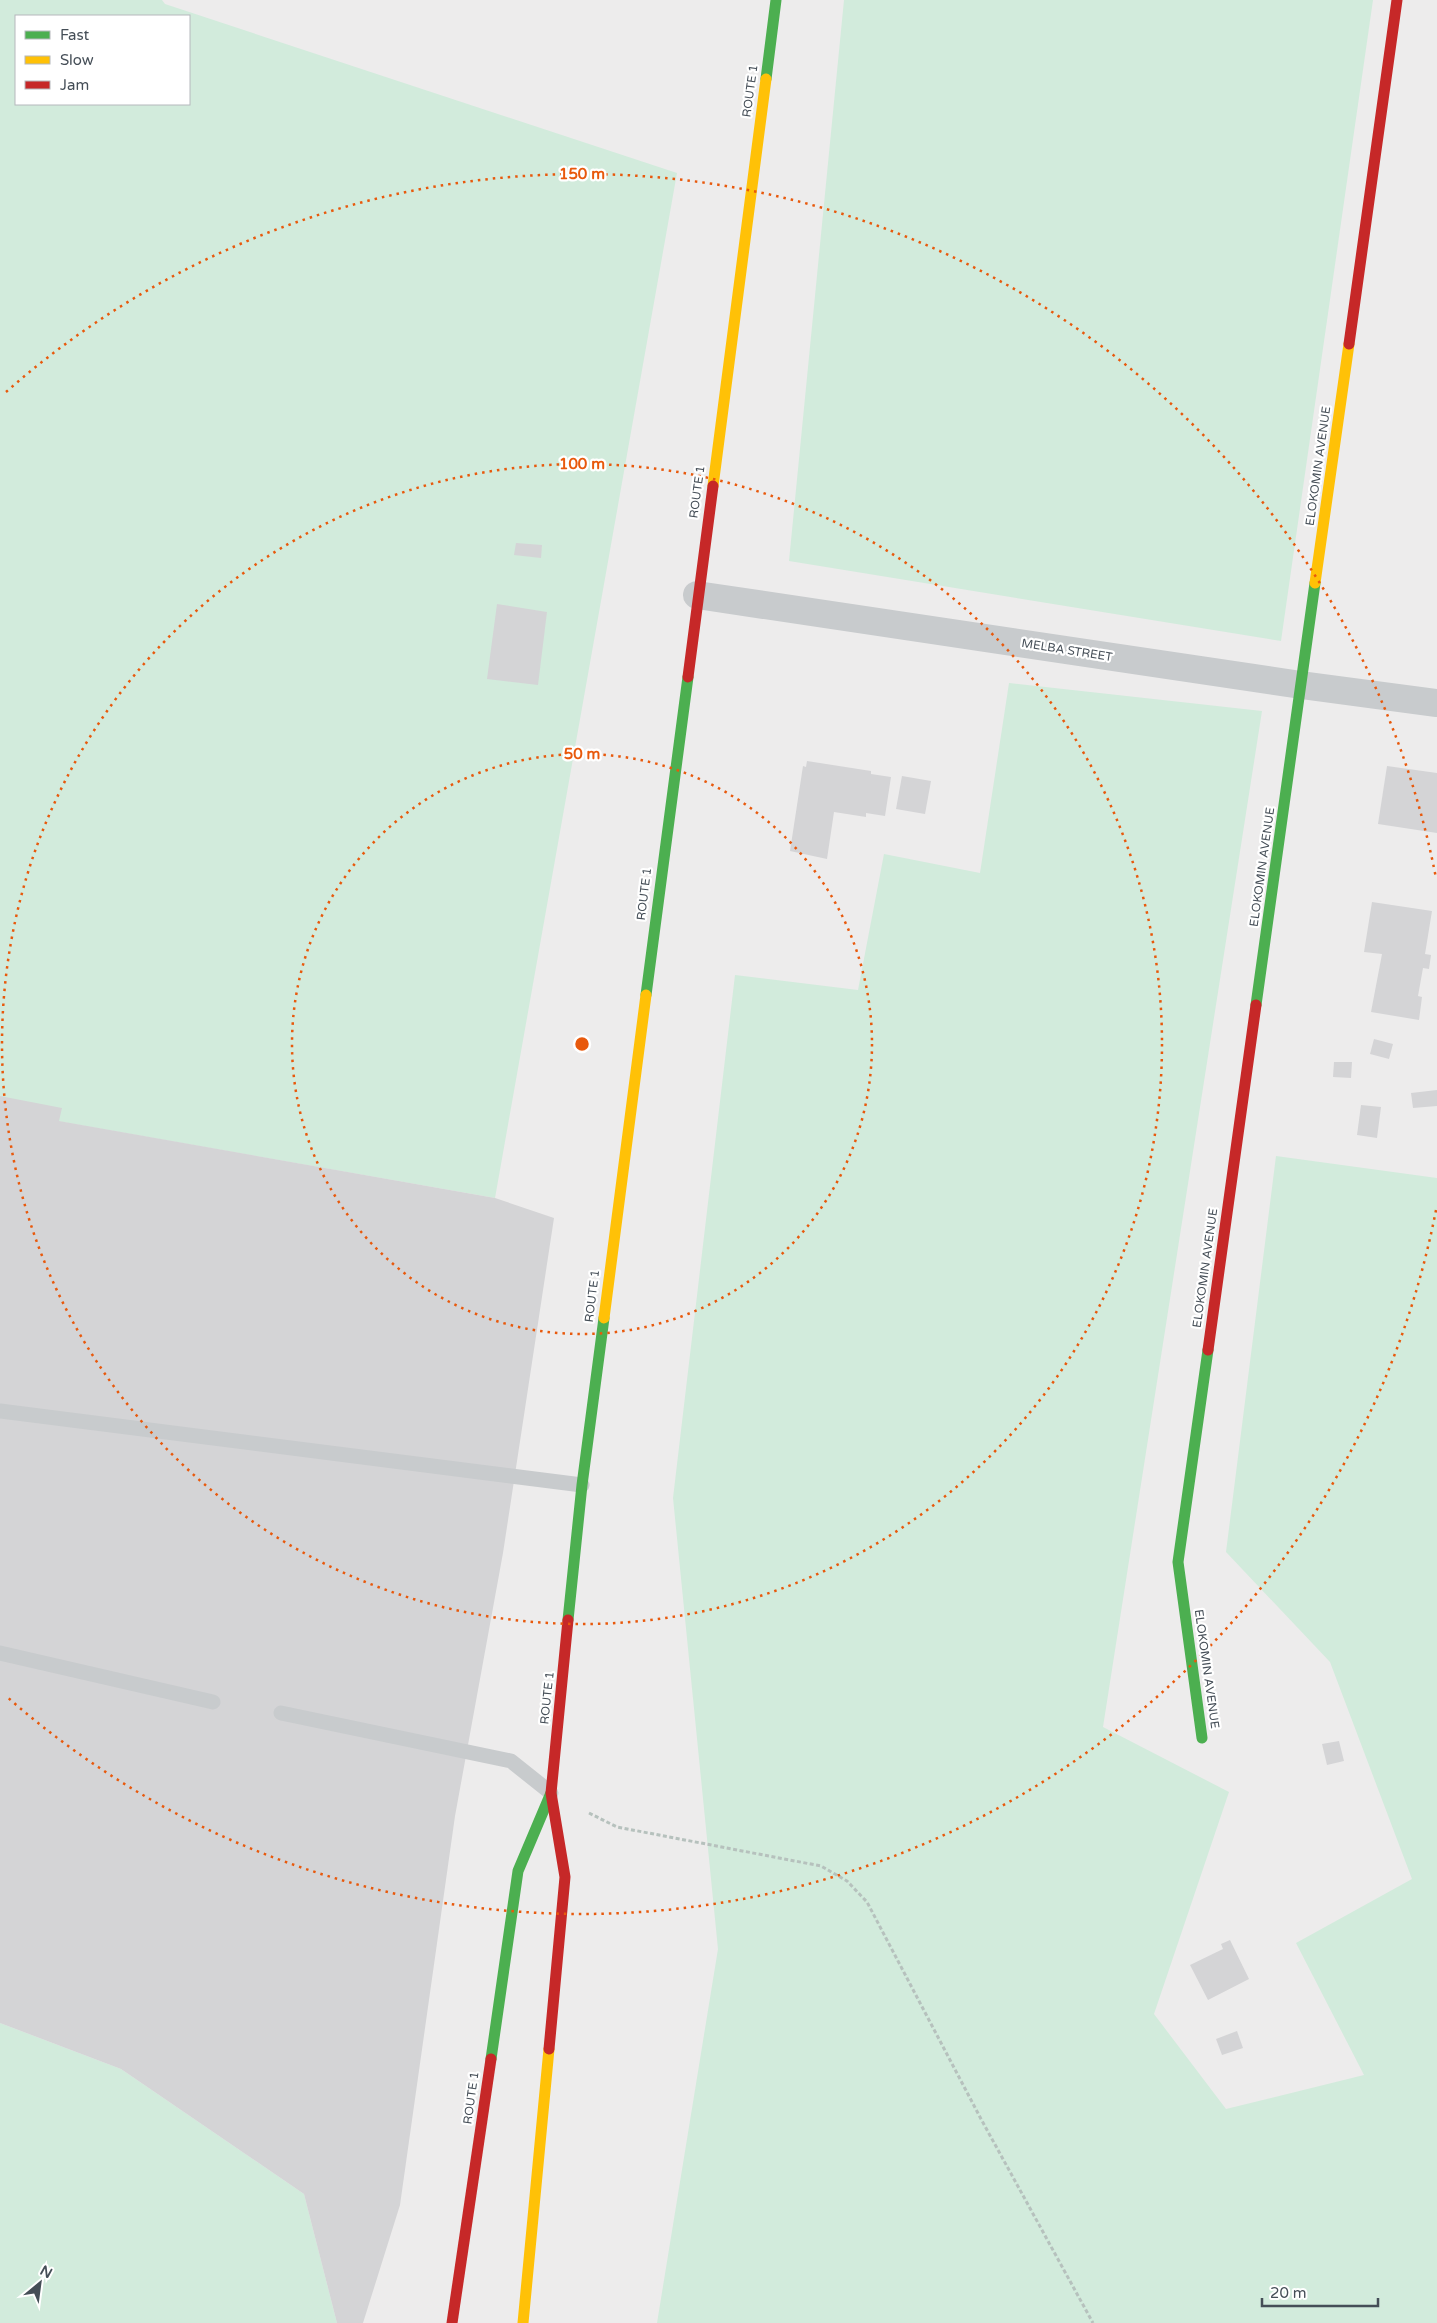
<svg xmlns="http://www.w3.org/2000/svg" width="1437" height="2323" font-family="'Varela Round',sans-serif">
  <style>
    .green { fill: #d2ebdc; fill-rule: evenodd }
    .building { fill: #d4d4d6 }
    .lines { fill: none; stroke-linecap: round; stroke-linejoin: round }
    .path { stroke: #b6c1bd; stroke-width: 3; stroke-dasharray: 4 2.5; stroke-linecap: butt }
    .lane { stroke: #c8cbcd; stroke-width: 15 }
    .street { stroke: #c8cbcd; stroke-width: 28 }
    .fast { stroke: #4caf50; stroke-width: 11 }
    .slow { stroke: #ffc107; stroke-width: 11 }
    .jam { stroke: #c62828; stroke-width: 11 }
    .ring { fill: none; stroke: #e8590c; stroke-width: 2.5; stroke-dasharray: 2.5 5 }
    .labels { text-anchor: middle; stroke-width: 4.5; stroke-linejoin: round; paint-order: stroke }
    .street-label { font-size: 12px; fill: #454e57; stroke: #fff }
    .centre { fill: #e8590c; stroke: #fff; stroke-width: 2.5 }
    .ring-label { font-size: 15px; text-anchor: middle; font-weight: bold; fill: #e8590c; stroke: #fff; stroke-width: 4.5; stroke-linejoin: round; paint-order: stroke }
  </style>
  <rect width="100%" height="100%" fill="#edecec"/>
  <g class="green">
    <path d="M0,0h162l3,4 512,169 -182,1025 -495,-87zM16,16h173v88h-173z"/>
    <path d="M844,0h529l-92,641 -492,-80z"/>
    <path d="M1009,683l253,28 -159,1016 126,65 -75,222 72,95 138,-34 -68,-132 116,-64 -82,-217 -104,-110 50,-396 161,22v1145h-780l61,-374 -45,-451 62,-523 123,15 26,-136 96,19z"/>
    <path d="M0,2023l121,46 183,125 33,129h-337z"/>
  </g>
  <g class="building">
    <path d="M516,543l26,2 -1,13 -27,-3z"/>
    <path d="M497,604l50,8 -9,73 -51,-6z"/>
    <path d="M807,761l64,10v3l20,3 -6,39 -19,-3v4l-32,-5 -7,47 -37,-8 13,-85 3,1z"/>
    <path d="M1387,766l50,7v60l-59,-9z"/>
    <path d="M902,776l29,5 -6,33 -29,-5z"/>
    <path d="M1372,902l60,9 -7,43 6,1 -2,14 -6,-1 -5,28 4,1 -3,23 -48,-8 11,-58 -18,-2z"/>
    <path d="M1374,1039l19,5 -4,15 -19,-5z"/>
    <path d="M1334,1062h18l-1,16 -18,-1z"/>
    <path d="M1437,1090v16l-24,2 -2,-15z"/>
    <path d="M0,1096l62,12 -3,13 436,77 59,20 -51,335 -48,263 -55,389 -37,118h-26l-33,-129 -183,-125 -121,-46z"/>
    <path d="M1361,1105l20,2 -4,31 -20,-3z"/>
    <path d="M1339,1741l5,20 -17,4 -5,-21z"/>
    <path d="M1230,1940l19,39 -41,21 -18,-35 33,-16 -2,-5z"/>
    <path d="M1237,2031l6,17 -21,7 -6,-16z"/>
  </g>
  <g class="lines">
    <path class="path" d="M589,1813l28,14 204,39 26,15 20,21 114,217 112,204"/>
    <g class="lane">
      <path d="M0,1411l582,74"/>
      <path d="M0,1653l213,49"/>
      <path d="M281,1713l230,48 40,32"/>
    </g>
    <path class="street" d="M697,595l604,90 136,18"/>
    <g class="fast">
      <path d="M766,79l10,-79"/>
      <path d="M646,995l42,-318"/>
      <path d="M1256,1005l59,-422"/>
      <path d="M568,1620l14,-135 22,-167"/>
      <path d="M1202,1738l-24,-176 30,-212"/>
      <path d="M491,2059l27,-188 33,-78"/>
    </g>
    <g class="slow">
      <path d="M713,486l53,-407"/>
      <path d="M1315,583l34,-239"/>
      <path d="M604,1318l42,-323"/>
      <path d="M523,2323l26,-274"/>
    </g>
    <g class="jam">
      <path d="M1349,344l48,-344"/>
      <path d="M688,677l25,-191"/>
      <path d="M1208,1350l48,-345"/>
      <path d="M549,2049l16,-172 -14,-84 17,-173"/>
      <path d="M452,2323l39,-264"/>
    </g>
  </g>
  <g class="ring">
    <circle cx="582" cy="1044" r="290"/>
    <circle cx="582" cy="1044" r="580"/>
    <path d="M1436 1210A870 870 0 0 1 6 1696M6 392A870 870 0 0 1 1436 878"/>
  </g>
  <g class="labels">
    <g class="street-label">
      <text transform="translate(750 91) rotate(-82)" y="4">ROUTE 1</text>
      <text transform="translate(1318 466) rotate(-82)" y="4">ELOKOMIN AVENUE</text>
      <text transform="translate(697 492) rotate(-82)" y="4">ROUTE 1</text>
      <text transform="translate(1067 650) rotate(9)" y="4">MELBA STREET</text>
      <text transform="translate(1262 867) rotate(-82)" y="4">ELOKOMIN AVENUE</text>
      <text transform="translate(644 894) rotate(-83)" y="4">ROUTE 1</text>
      <text transform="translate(1205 1268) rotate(-82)" y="4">ELOKOMIN AVENUE</text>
      <text transform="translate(592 1296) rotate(-83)" y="4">ROUTE 1</text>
      <text transform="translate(1207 1669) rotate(82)" y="4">ELOKOMIN AVENUE</text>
      <text transform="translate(547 1698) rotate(-84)" y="4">ROUTE 1</text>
      <text transform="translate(471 2098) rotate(-82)" y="4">ROUTE 1</text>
    </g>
  </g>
  <circle cx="582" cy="1044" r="8" class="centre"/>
  <g class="ring-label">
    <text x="582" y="179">150 m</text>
    <text x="582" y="469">100 m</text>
    <text x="582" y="759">50 m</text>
  </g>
  <rect x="15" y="15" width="175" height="90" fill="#ffffff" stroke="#b5b8bc"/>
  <rect x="25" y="31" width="25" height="8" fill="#4caf50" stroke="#b5b8bc"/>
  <text x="60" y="40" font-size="15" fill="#454e57">Fast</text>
  <rect x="25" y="56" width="25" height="8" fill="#ffc107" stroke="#b5b8bc"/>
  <text x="60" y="65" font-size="15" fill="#454e57">Slow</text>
  <rect x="25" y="81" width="25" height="8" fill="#c62828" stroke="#b5b8bc"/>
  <text x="60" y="90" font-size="15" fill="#454e57">Jam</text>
  <g transform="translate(40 2283) rotate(29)" stroke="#ffffff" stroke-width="4" paint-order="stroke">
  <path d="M0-4L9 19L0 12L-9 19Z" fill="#454e57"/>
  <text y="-8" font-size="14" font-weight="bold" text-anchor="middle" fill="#454e57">N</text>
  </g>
  <path d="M1262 2298v8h116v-8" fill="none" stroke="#454e57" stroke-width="2.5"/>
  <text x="1270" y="2298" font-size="15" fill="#454e57" stroke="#ffffff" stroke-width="4" paint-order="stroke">20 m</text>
</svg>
